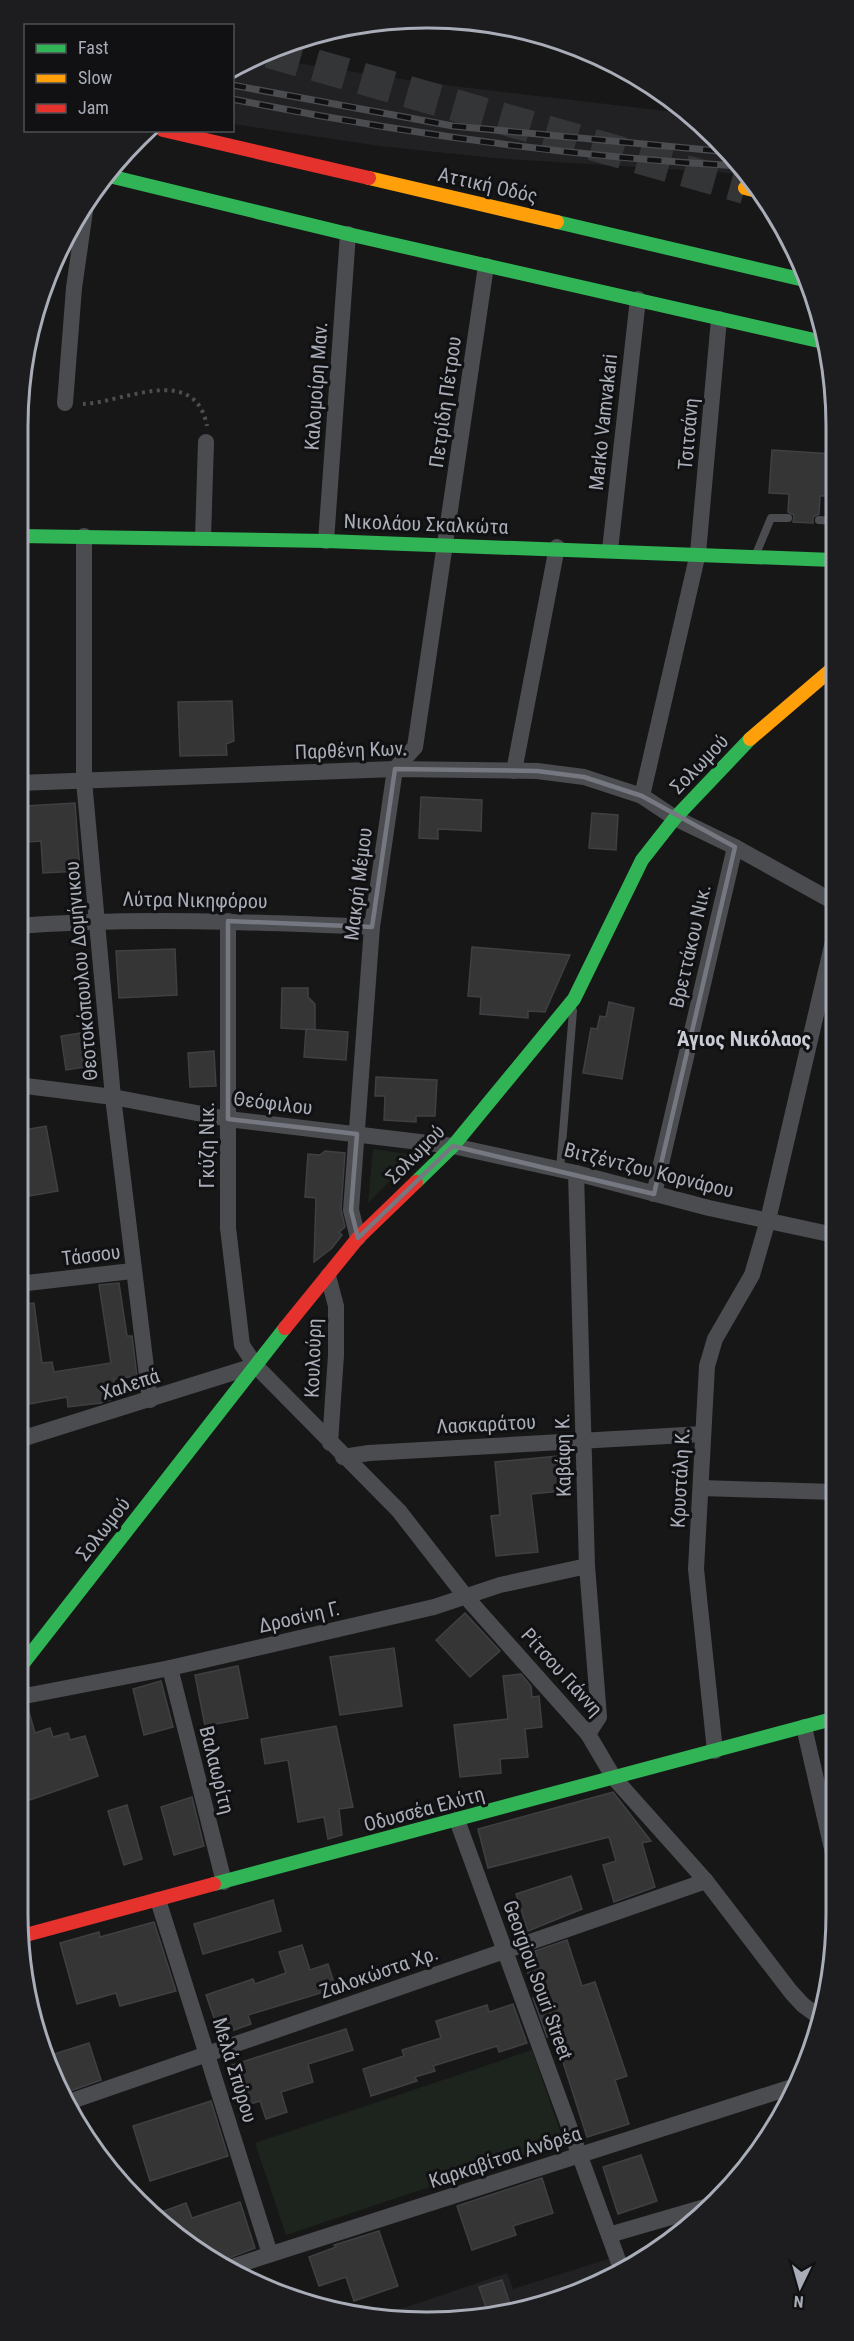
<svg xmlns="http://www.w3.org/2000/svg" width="854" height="2341" font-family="'Roboto Condensed',sans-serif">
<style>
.built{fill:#212123}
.green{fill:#1d241e}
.building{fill:#353536;stroke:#3f4043;stroke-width:1.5}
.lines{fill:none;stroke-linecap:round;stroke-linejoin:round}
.highway-tunnel{stroke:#343537;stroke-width:32;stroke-dasharray:32 16;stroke-linecap:butt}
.path{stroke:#4d4e52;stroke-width:4;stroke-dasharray:3 4.5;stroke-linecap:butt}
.lane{stroke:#4b4c50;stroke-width:8}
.street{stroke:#4b4c50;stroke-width:16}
.fast{stroke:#30b455;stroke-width:14}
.slow{stroke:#ff9f0a;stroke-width:14}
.jam{stroke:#e5322d;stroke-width:14}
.rail-casing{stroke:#4b4c4f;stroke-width:7}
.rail{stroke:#111113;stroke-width:4.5;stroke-dasharray:14;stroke-linecap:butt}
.marked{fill:none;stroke:#757880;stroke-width:4.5;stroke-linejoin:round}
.labels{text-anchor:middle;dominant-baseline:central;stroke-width:6;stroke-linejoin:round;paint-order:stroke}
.street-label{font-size:20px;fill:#a8adb8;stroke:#111113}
.neighbourhood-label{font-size:21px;font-weight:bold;fill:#c9ccd4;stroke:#111113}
.rim{fill:none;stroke:#a8adb8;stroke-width:3}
</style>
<rect width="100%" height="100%" fill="#171717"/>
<g class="built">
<polygon points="257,57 428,83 683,113 734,157 745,174 493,158 380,146 233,124 233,68"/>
<polygon points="611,2258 617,2274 584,2292 507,2315 371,2319 507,2273 513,2289"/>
</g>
<g class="green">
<polygon points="373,1149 415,1155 368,1203"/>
<polygon points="532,2050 564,2142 286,2235 255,2143"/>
</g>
<g class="building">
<polygon points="772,450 833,454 833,496 820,496 819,514 813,517 813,523 793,522 794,515 788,512 789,494 769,493"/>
<polygon points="232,701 234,741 226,744 227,755 180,756 178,702"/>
<polygon points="421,797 482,800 481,831 438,829 438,839 419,838"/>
<polygon points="75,803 80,871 43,873 41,841 28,842 26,806"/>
<polygon points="592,813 618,815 616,850 589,848"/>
<polygon points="472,947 570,955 545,1012 528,1011 528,1018 480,1014 481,997 468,996"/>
<polygon points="175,949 177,995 119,998 116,951"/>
<polygon points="282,988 308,988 308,997 315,1004 315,1030 281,1028"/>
<polygon points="609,1002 634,1008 622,1079 583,1073 591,1028 597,1029 600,1016 606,1017"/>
<polygon points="306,1029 348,1032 346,1060 304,1057"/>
<polygon points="92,1031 98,1065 66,1070 61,1036"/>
<polygon points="214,1051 216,1086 190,1087 188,1053"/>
<polygon points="376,1077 437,1080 435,1116 416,1116 416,1122 384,1120 385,1096 375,1096"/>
<polygon points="46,1126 58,1191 30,1196 18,1131"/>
<polygon points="325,1151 345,1153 341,1209 345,1227 339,1232 342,1235 332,1248 314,1262 316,1198 305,1197 308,1154 320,1155"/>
<polygon points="119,1283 127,1336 132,1336 137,1376 114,1379 116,1398 101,1403 68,1407 67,1397 18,1406 18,1305 34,1303 42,1363 52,1362 54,1372 111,1363 99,1285"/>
<polygon points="568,1455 572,1490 531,1494 538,1552 496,1556 491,1516 500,1515 495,1462"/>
<polygon points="465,1613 500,1651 470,1677 436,1640"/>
<polygon points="394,1648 402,1706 340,1715 330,1657"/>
<polygon points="238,1666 248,1718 205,1726 195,1675"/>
<polygon points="521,1674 531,1686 532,1697 539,1696 542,1727 525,1729 528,1757 500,1759 501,1773 460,1777 454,1725 508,1719 503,1676"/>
<polygon points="161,1681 173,1727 144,1735 133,1689"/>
<polygon points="18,1703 27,1705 35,1733 50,1728 53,1737 68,1733 70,1740 85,1736 98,1776 24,1802 18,1782"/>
<polygon points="336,1726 353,1807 339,1809 342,1835 328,1839 324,1817 298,1822 288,1760 265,1764 261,1739"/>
<polygon points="613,1792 651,1841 642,1843 655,1887 614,1902 603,1865 616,1861 609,1837 488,1868 478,1829"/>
<polygon points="192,1797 204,1846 174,1855 161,1807"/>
<polygon points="127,1805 142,1859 124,1865 108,1811"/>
<polygon points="571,1876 582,1909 528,1931 516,1894"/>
<polygon points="273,1900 281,1931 203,1954 194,1924"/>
<polygon points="154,1922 176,1991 120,2006 116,1993 77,2004 60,1943 99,1932 100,1937"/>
<polygon points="567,1940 582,1986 595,1982 627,2076 615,2080 629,2124 587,2137 554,2034 547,2037 533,1998 536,1997 524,1961 537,1956 535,1951"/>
<polygon points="302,1945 310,1970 328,1964 334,1983 323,1986 324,1992 248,2015 251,2024 220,2035 206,1995 253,1979 255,1984 286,1973 279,1952"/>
<polygon points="513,2004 527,2043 499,2052 497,2046 433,2066 435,2071 415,2077 417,2081 371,2096 363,2069 404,2056 402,2050 441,2038 436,2021 487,2005 489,2012"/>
<polygon points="346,2029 353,2050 308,2064 313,2082 281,2092 287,2112 266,2119 260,2101 239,2108 226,2067"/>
<polygon points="89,2043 101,2080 62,2094 45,2057"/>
<polygon points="211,2101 228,2156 150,2181 133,2126"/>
<polygon points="641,2155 657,2201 618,2214 603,2167"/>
<polygon points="542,2178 553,2213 513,2226 516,2235 472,2250 457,2206"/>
<polygon points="240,2202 255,2248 216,2263 156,2214 186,2203 192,2218"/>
<polygon points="379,2231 398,2286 354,2301 346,2277 319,2286 309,2257 336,2247 334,2245"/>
<polygon points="502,2280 513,2313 489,2316 479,2287"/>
</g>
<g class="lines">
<polyline class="highway-tunnel" points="269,52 745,188"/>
<path class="path" d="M83,404C125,402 195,363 207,426"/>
<g class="lane">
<polyline points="819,520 832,521 833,525"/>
<polyline points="756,554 771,518 788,518"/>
<polyline points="560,1169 573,1011"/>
</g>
<g class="street">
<polyline points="65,403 74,288 86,204"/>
<polyline points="84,536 84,781 113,1097 150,1400"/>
<polyline points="203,538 206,442"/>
<polyline points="326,541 348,234"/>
<polyline points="610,550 638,299"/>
<polyline points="514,771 557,547"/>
<polyline points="18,783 395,769 537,771 584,777 642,796 675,818 735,847 834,902"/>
<polyline points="642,796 698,553 719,319"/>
<polyline points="228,921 228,1228 242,1345 255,1365 399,1511 466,1597 588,1734 614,1778 706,1881 791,1992 803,2005 822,2019"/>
<path d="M18,926C136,917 254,922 372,927"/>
<polyline points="18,1085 113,1097 228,1119 453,1146 576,1173 709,1208 834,1235"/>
<polyline points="576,1173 587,1566 599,1717 588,1734"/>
<polyline points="654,1194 735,847"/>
<polyline points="358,1238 351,1210 372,927 395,769 415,747 486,266"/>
<polyline points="328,1276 336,1306 336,1355 330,1443"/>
<polyline points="18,1284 132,1271"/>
<polyline points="18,1440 254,1366"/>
<polyline points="343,1457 369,1453 703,1434"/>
<polyline points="701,1488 835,1492"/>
<polyline points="170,1668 224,1882"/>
<polyline points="18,1692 30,1695 170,1668 434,1607 500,1585 587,1566"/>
<polyline points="804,1727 836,1866"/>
<polyline points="715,1751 696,1569 707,1366 715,1339 752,1275 768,1220 834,937"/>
<polyline points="457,1820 622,2271"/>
<polyline points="158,1900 270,2254"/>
<polyline points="66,2103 706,1881"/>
<polyline points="609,2235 705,2207"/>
<polyline points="225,2269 798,2085"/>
</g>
<g class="fast">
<polyline points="105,175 348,234 823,342"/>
<polyline points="557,222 804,280"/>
<polyline points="18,536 326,541 833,560"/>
<polyline points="416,1182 453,1146 574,999 642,860 675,818 750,739"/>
<polyline points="18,1670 285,1328"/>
<polyline points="214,1884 836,1718"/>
</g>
<g class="slow">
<polyline points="369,178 557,222"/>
<polyline points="745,188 757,191"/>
<polyline points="750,739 833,668"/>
</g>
<g class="jam">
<polyline points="163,130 369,178"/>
<polyline points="285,1328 358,1238 416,1182"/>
<polyline points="22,1936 214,1884"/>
</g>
<defs>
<g id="rail">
<polyline points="232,85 453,126 729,152"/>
<path d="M232,99C401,133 569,157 740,166"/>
</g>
</defs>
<use href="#rail" class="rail-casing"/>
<use href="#rail" class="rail"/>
</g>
<path class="marked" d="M395,769L537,771L584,777L642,796L735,847L654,1194L453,1146L358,1238L351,1210L357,1134L228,1119V921L372,927Z"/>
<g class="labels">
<g class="street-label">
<text transform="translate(488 185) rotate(13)">Αττική Οδός</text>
<text transform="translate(316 386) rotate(-86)">Καλομοίρη Μαν.</text>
<text transform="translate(445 402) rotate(-82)">Πετρίδη Πέτρου</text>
<text transform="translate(603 422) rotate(-84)">Marko Vamvakari</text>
<text transform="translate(688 434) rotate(-85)">Τσιτσάνη</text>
<text transform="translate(426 524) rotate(2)">Νικολάου Σκαλκώτα</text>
<text transform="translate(351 750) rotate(-2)">Παρθένη Κων.</text>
<text transform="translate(699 764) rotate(-46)">Σολωμού</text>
<text transform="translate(358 884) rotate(-83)">Μακρή Μέμου</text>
<text transform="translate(195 900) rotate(1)">Λύτρα Νικηφόρου</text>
<text transform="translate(690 946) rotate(-77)">Βρεττάκου Νικ.</text>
<text transform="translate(81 971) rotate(-95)">Θεοτοκόπουλου Δομήνικου</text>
<text transform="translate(273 1103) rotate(7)">Θεόφιλου</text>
<text transform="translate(207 1145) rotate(-90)">Γκύζη Νικ.</text>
<text transform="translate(415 1154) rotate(-45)">Σολωμού</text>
<text transform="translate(649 1170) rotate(14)">Βιτζέντζου Κορνάρου</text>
<text transform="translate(91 1255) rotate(-7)">Τάσσου</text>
<text transform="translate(313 1358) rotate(-88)">Κουλούρη</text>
<text transform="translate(130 1384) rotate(-18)">Χαλεπά</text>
<text transform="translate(486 1424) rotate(-3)">Λασκαράτου</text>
<text transform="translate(563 1455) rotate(-91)">Καβάφη Κ.</text>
<text transform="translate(680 1478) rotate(-87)">Κρυστάλη Κ.</text>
<text transform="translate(103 1529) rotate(-52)">Σολωμού</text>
<text transform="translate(299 1617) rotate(-13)">Δροσίνη Γ.</text>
<text transform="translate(562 1672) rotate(48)">Ρίτσου Γιάννη</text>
<text transform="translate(217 1770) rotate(76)">Βαλαωρίτη</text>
<text transform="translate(424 1809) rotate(-15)">Οδυσσέα Ελύτη</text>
<text transform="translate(379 1972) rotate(-19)">Ζαλοκώστα Χρ.</text>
<text transform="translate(538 1980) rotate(70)">Georgiou Souri Street</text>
<text transform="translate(235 2070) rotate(73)">Μελά Σπύρου</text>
<text transform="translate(505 2157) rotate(-18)">Καρκαβίτσα Ανδρέα</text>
</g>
<g class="neighbourhood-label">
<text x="744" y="1039">Άγιος Νικόλαος</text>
</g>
</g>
<path d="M0 0H854V2341H0ZM426 28H428A398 398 0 0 1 826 426V1914A398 398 0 0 1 428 2312H426A398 398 0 0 1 28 1914V426A398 398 0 0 1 426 28Z" fill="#1d1d20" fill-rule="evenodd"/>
<path class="rim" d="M426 28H428A398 398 0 0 1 826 426V1914A398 398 0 0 1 428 2312H426A398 398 0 0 1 28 1914V426A398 398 0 0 1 426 28Z"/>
<rect x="24" y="24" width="210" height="108" fill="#111113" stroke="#4d4f55" stroke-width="1.5"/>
<rect x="36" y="44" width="30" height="9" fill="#30b455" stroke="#4d4f55" stroke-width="1.5"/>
<text x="78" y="54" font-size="18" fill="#a8adb8">Fast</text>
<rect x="36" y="74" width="30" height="9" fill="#ff9f0a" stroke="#4d4f55" stroke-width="1.5"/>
<text x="78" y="84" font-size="18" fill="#a8adb8">Slow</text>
<rect x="36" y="104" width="30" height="9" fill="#e5322d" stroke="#4d4f55" stroke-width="1.5"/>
<text x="78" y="114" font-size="18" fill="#a8adb8">Jam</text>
<g transform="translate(800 2287) rotate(185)" stroke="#111113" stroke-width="4.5" paint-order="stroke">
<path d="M0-4.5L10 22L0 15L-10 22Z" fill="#a8adb8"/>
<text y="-9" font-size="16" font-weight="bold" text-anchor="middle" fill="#a8adb8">N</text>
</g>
</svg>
